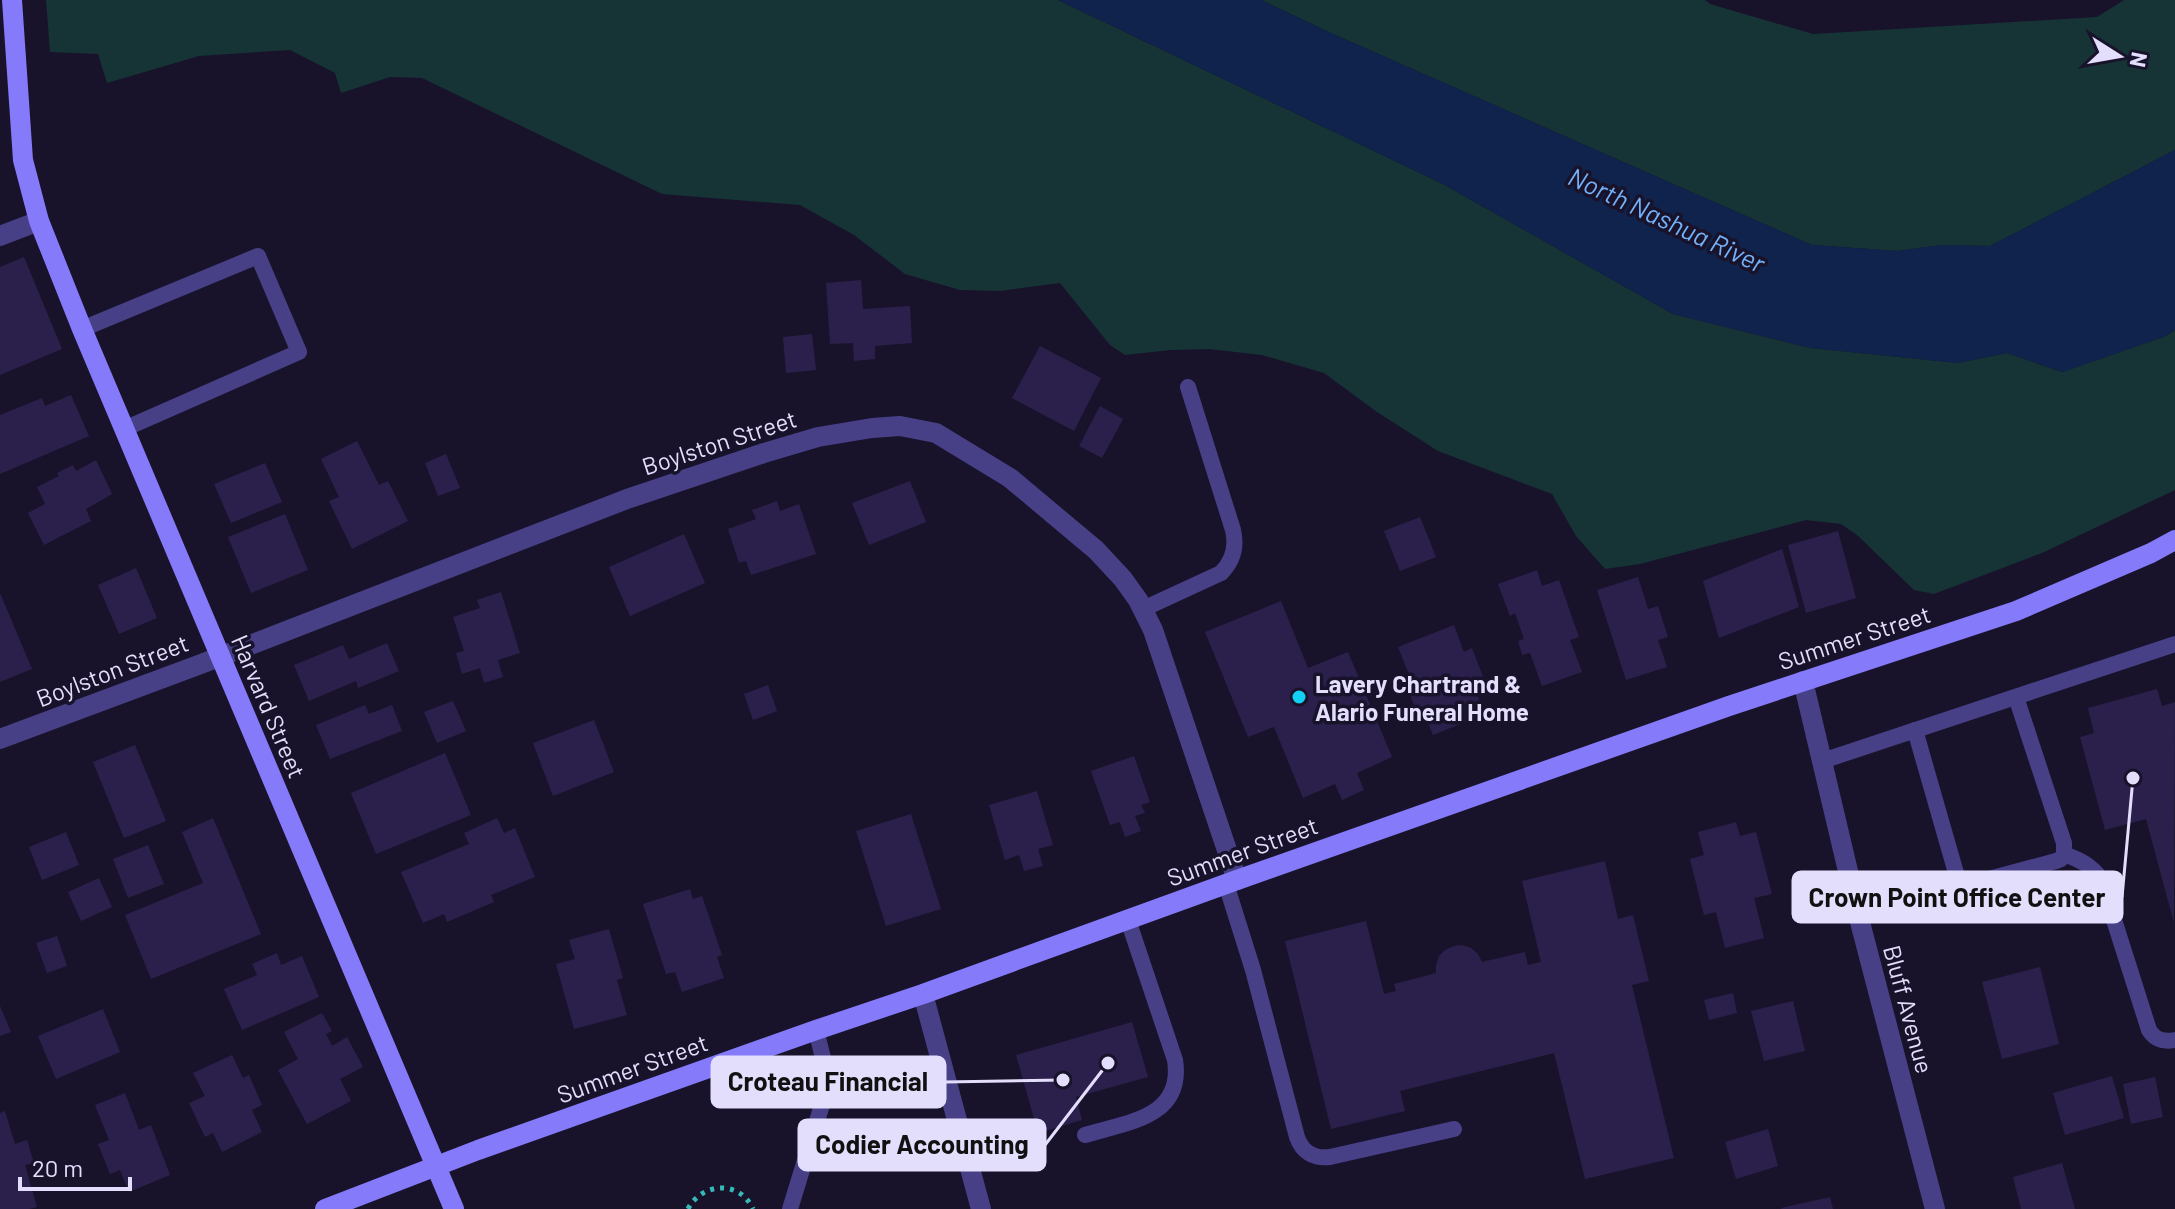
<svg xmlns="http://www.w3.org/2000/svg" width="2175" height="1209" font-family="Barlow,sans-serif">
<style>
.green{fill:#163435}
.water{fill:#10234c}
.building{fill:#2b204b}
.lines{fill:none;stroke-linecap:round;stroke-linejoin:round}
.path{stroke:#37b8b8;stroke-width:5;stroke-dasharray:4 6;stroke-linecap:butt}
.lane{stroke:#474087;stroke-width:16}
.street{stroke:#474087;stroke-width:20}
.secondary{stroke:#857af9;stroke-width:20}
.poi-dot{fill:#14cff4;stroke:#18132b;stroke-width:3}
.labels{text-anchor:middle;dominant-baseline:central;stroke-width:7;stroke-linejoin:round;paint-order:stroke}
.street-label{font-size:24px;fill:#e4defd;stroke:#18132b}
.poi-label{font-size:24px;font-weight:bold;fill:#e4defd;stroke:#18132b;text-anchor:start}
.water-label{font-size:26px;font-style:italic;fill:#72b1f8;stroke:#18132b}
.leader{fill:none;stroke:#e4defd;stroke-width:3}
.callout-dot{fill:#e4defd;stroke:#18132b;stroke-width:3}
.callout{fill:#e4defd;stroke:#e4defd;stroke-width:3}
.callout-label{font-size:26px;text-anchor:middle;font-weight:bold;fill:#111}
</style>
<rect width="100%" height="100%" fill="#18132b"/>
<g class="green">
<polygon points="46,0 1058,0 1443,184 1673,314 1810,348 1958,363 2007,353 2062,372 2166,336 2175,330 2175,490 2042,553 1934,594 1914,590 1857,535 1841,524 1806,520 1640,564 1605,569 1576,536 1552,494 1438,451 1377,412 1324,373 1262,355 1209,349 1170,350 1125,355 1110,345 1060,283 1000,291 960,290 905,274 854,235 800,205 662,194 422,78 390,77 341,93 335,73 290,50 199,56 107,83 98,54 50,52"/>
<polygon points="1261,0 1705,0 1710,4 1813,34 2097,17 2124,0 2175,0 2175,150 1990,246 1941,245 1898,251 1812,245 1333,34"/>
</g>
<polygon class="water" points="1058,0 1261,0 1333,34 1812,245 1898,251 1941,245 1990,246 2175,150 2175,330 2166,336 2063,372 2007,353 1958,363 1810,348 1673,314 1443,184"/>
<g class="building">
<polygon points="24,257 62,349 0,375 0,267"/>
<polygon points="861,280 863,309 910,306 912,343 875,346 875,359 854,361 853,343 830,344 826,283"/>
<polygon points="812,334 816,370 786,373 783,337"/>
<polygon points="1040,346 1101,378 1074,431 1012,398"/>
<polygon points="71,395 89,436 0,474 0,415 42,398 45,406"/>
<polygon points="1100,406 1123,419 1102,458 1079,446"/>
<polygon points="357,441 379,485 388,481 408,521 352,549 329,501 339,497 321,459"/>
<polygon points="446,454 460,488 438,496 425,463"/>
<polygon points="96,460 112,494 86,509 91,521 44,545 28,513 45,504 37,487 59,476 57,473 73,465 76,471"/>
<polygon points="265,463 282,502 231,523 214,484"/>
<polygon points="910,481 926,522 869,545 852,503"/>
<polygon points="777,501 780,511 799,504 816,554 751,575 746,561 739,563 728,529 756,519 752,510"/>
<polygon points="285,514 308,570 251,593 228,537"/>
<polygon points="1420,517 1436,557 1400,571 1384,531"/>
<polygon points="1838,531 1856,598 1806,613 1788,545"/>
<polygon points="684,534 705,583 630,616 609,567"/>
<polygon points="1782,549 1799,607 1719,638 1703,581"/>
<polygon points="136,568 157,618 119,634 98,585"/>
<polygon points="1537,570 1542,586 1559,580 1579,637 1570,640 1582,672 1542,686 1530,653 1522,655 1518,641 1524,639 1515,613 1510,616 1498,584"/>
<polygon points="1638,577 1648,609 1658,606 1668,637 1658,640 1667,667 1626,680 1597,590"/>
<polygon points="501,592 520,653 498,660 503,677 484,683 480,668 462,674 456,653 464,651 453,617 480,608 477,600"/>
<polygon points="0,593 32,669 0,682"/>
<polygon points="1281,601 1308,668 1348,652 1392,757 1357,773 1364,790 1342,800 1335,784 1303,798 1274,727 1248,737 1205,632"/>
<polygon points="1454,625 1464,652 1472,648 1485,682 1474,687 1485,714 1433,735 1423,711 1417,713 1404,679 1410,677 1398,647"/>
<polygon points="387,643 399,671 358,688 356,681 309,701 294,665 343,645 349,659"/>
<polygon points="768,685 777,711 753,720 744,694"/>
<polygon points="2157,689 2162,706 2175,702 2174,923 2146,819 2105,830 2080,737 2094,733 2088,708"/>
<polygon points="453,701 466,731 437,743 424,712"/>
<polygon points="365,705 369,714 392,705 402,731 330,759 316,725"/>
<polygon points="594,720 614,772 553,796 533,743"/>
<polygon points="135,745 166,821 124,838 93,762"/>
<polygon points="445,753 471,815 376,854 351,793"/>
<polygon points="1134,756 1150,802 1141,805 1145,813 1135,816 1141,831 1125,837 1120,822 1110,825 1091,771"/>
<polygon points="1037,791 1053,845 1038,849 1043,866 1024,871 1019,855 1005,860 989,805"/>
<polygon points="911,814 941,909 886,926 856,831"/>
<polygon points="213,818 261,934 151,979 125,915 203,883 182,832"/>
<polygon points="497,818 504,833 515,828 535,877 491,895 494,902 447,922 444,914 423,923 401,872 469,844 464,833"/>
<polygon points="1736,822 1740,836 1756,832 1772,894 1754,898 1764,938 1725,948 1716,912 1704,915 1690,859 1704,855 1698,832"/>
<polygon points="66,832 79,865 42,880 29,847"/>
<polygon points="148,845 164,884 128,898 113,859"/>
<polygon points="1605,861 1618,919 1633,915 1649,981 1632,985 1674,1158 1585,1179 1554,1053 1400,1091 1405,1111 1331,1129 1285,941 1366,921 1384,994 1396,991 1394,984 1436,973 1436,965 1439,956 1445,950 1454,946 1462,945 1471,948 1478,954 1482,962 1525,952 1528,965 1541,962 1522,881"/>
<polygon points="99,878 112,907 81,921 68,892"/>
<polygon points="690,889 693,899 702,896 722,955 717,957 724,978 682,992 675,972 666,974 643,904"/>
<polygon points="609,929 623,978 617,980 627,1015 574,1029 556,964 575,959 569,940"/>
<polygon points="57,936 67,966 47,973 36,943"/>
<polygon points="277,953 281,965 302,956 319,997 242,1030 224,989 257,975 252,964"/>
<polygon points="2040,967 2059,1044 2002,1059 1982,982"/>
<polygon points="1733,993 1737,1013 1709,1020 1704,1000"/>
<polygon points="1793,1001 1805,1051 1764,1061 1751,1011"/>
<polygon points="0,1006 11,1032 0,1036"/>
<polygon points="103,1009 120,1052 56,1079 38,1036"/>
<polygon points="322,1013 332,1031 326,1034 332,1046 347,1037 363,1067 340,1079 351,1101 307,1124 278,1070 298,1059 284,1032"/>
<polygon points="1132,1022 1148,1077 1076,1097 1082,1120 1038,1133 1016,1055"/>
<polygon points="232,1055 243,1078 249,1075 262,1105 252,1110 262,1132 222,1152 213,1133 205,1137 189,1103 205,1096 193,1073"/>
<polygon points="2112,1076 2124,1118 2065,1135 2053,1093"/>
<polygon points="2155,1077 2163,1117 2131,1124 2123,1084"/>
<polygon points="125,1093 139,1130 151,1125 170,1175 129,1192 120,1170 110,1174 98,1144 109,1140 95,1105"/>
<polygon points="5,1111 15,1144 27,1140 34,1163 25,1165 37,1207 29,1209 0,1209 0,1113"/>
<polygon points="1768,1129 1778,1166 1736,1179 1725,1142"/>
<polygon points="2062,1163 2075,1209 2021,1209 2013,1177"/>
<polygon points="1830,1197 1833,1209 1782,1209 1781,1208"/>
</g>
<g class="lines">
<path class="path" d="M688,1209C702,1182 740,1180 753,1209"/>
<g class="lane">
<polyline points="82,329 258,256 299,352 124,429"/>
<path d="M1143,609L1221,573C1233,561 1237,547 1233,530L1188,387"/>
<polyline points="1915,730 1956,873 1963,883 1974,883 2056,861 2061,859 2064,854 2064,843 2016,697"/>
<polyline points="1822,761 2175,644"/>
<path d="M2064,854C2080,860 2091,865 2101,879L2149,1030C2155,1040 2164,1042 2175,1040"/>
<path d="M1226,884L1253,970L1297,1137C1302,1152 1314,1159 1330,1157L1454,1129"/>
<path d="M1085,1135C1127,1122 1184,1118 1175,1060L1128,920"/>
<polyline points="790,1209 829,1082 816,1030"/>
</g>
<g class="street">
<polyline points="0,236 39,221"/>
<polyline points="1803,681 1861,926 1935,1209"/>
<polyline points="0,739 201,664 627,499 764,453 818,437 872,428 900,426 936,433 1010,478 1096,550 1123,579 1138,600 1153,630 1237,880"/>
<polyline points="923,994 981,1209"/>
</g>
<g class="secondary">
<polyline points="12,0 23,160 39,221 82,329 454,1209"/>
<polyline points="325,1209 478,1150 816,1030 923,994 1237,880 1729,706 2016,611 2151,553 2175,540"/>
</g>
</g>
<circle class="poi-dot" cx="1299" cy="697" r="8"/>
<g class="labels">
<g class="street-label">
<text transform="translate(719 442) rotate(-18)">Boylston Street</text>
<text transform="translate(1854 637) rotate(-18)">Summer Street</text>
<text transform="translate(112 670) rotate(-21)">Boylston Street</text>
<text transform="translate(269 706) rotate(67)">Harvard Street</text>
<text transform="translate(1242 851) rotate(-20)">Summer Street</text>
<text transform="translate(1909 1009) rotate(75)">Bluff Avenue</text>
<text transform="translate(632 1068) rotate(-20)">Summer Street</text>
</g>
<g class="poi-label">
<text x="1315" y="683">Lavery Chartrand &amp;<tspan x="1315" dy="28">Alario Funeral Home</tspan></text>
</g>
<g class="water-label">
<text transform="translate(1667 219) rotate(25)">North Nashua River</text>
</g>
</g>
<path class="leader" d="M2133 778L2122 897M1063 1080L945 1082M1108 1063L1045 1145"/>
<g class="callout-dot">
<circle cx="2133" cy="778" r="8"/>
<circle cx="1063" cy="1080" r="8"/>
<circle cx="1108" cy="1063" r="8"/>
</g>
<g class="callout">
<rect x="1793" y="872" width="329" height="50" rx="8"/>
<rect x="712" y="1057" width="233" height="50" rx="8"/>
<rect x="799" y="1120" width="246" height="50" rx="8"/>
</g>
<g class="callout-label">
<text x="1957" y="907">Crown Point Office Center</text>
<text x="828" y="1091">Croteau Financial</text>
<text x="922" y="1154">Codier Accounting</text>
</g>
<g transform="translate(2119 56) rotate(101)" stroke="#18132b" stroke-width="6" paint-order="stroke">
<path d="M0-6L14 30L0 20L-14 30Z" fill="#e4defd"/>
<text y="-12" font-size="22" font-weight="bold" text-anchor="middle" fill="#e4defd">N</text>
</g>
<path d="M20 1177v12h110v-12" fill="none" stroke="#e4defd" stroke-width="4"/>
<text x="32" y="1177" font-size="24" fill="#e4defd" stroke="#18132b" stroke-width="6" paint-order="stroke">20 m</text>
</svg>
